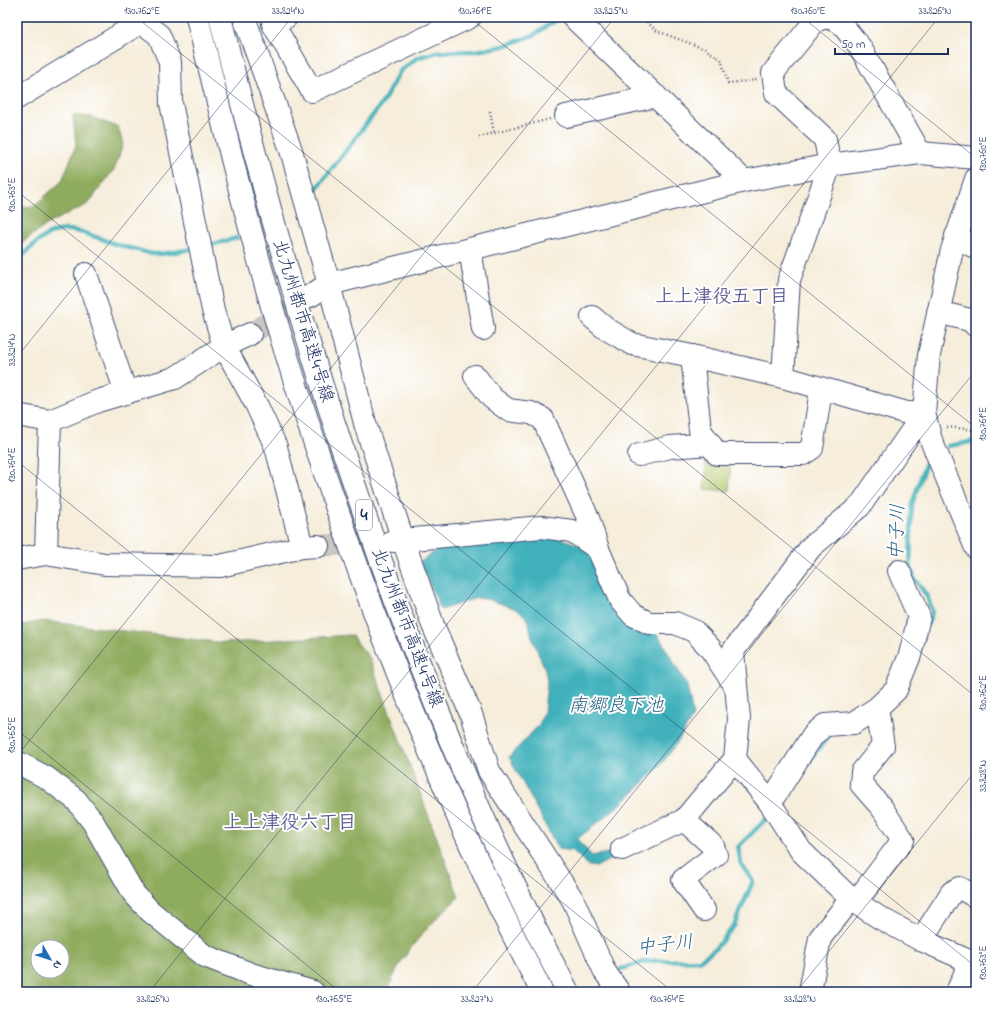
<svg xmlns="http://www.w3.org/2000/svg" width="993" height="1009" font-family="'Indie Flower','Klee One',sans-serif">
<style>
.green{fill:#b4c669;stroke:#687a64}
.forest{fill:#8fab5d;stroke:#556d5e;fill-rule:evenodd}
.water{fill:#41b1bb;stroke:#2e708c}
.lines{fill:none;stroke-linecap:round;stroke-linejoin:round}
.stream{stroke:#41b1bb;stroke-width:4.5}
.minor-tunnel{stroke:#cac7c1;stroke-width:22;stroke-dasharray:22 11;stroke-linecap:butt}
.minor-casing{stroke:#3c4c71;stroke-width:24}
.highway-casing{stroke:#3c4c71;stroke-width:24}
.path{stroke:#3c4c71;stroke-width:2.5;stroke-dasharray:1 3;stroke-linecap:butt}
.minor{stroke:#fff;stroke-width:22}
.highway{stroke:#fff;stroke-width:22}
.ticks{fill:none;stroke:#1b2f5e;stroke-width:1;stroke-opacity:0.45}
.labels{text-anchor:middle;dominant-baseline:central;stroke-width:4;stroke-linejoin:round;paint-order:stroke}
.shield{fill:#fff;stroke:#5f6d8e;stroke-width:1}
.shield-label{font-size:17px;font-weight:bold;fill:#1b2f5e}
.street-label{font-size:18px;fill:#1b2f5e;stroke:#fff}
.neighbourhood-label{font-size:19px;font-weight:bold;fill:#5d5b92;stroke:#fff}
.water-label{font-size:19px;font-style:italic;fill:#2a6383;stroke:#fff}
.neatline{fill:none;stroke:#1b2f5e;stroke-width:1.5}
.ticks-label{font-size:10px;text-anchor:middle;fill:#1b2f5e}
</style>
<rect width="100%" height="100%" fill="#fff"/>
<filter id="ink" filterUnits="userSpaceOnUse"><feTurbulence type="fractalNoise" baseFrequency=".025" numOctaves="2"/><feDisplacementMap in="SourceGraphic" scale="8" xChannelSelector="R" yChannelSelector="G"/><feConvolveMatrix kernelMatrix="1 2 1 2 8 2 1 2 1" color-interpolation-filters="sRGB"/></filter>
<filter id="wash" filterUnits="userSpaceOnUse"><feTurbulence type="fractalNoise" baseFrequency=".012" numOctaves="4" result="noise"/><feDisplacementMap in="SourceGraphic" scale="16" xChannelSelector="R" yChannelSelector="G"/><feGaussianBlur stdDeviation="0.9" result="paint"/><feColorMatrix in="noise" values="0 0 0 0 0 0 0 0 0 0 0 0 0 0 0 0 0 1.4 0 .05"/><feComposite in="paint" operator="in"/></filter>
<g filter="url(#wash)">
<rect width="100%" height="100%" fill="#f6edda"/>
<polygon class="green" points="706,463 731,464 729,491 704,489"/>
<g class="forest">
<polygon points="73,115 91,117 118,127 123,144 115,168 88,204 51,222 17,246 17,208 34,206 62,181 76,145"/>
<path d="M43,621L224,643L351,635L369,657L459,897C432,922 398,955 388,992H17V626ZM38,947H62V971H38Z"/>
</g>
<path class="water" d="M547,533L590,549L651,627L658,635L687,685L693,716C682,736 670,755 654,772C631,797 604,818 577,839L592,856L612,852L615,857L596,867L589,866L573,851L558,849L509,757L539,725L544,712L547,681L545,669L532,638L529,624L525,616L516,609L487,599L477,598L441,610L420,562L445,545Z"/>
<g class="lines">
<g class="stream">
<polyline points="314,192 383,102 400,71 417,58 437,52 476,51 504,46 534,35 560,17"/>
<polyline points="206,246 237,238"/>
<path d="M17,262C64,207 79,237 134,249C141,251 149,254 155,254C168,254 182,251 195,248"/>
<polyline points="948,446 976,441"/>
<polyline points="927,459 912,504 910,564 914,578 927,596 932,612 928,624"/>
<polyline points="807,764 830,734"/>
<polyline points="621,969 647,961 700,960 715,949 734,926 753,881 741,864 738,847 770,815"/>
</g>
</g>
</g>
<g filter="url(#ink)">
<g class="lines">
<g class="minor-tunnel">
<polyline points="250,334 310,296"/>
<polyline points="318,546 393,541"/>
</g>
<defs>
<g id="minor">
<polyline points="244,17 291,150 329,284 366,427 403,540 433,625 471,714 489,771 573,900 605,972 619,992"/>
<polyline points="286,17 273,24 312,91 470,17"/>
<polyline points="573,17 744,181"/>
<polyline points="827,17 840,22 860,47 920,153"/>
<polyline points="17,98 141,22 159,35 170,62 171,103 213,310 224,346 257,406 276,447 302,547"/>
<polyline points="566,116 656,96"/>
<polyline points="976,179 952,250 929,355 924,413 931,440 976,548"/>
<polyline points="956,236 976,248"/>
<polyline points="470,249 483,329"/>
<polyline points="86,274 126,393"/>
<polyline points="310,296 329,284 744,181 830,165 920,153 976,158"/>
<polyline points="938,312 970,320 976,326"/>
<polyline points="592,317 605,328 632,344 692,356"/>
<polyline points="475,376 492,398 508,410 531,413 543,419 588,518 598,549"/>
<polyline points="783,377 789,280 830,165 825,139 776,93 773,73 815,21 826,17"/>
<polyline points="821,390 812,448 803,454 717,454 700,430 692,356 783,377 907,413 924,413"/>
<polyline points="924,413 860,506 811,547 733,651 739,719 735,759 770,803 801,851 851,899 880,918 921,940 976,964"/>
<polyline points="17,415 50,421 98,401 175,378 224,346 250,334"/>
<polyline points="639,455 670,447 710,444"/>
<polyline points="393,541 541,527 572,531 598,549 620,600 633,615 649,623 675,623 694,631 710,648 735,686"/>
<polyline points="46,554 50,421"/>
<polyline points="17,559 46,554 105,564 220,566 302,547 318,546"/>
<polyline points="17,762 47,778 76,800 93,822 134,894 150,911 205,956 251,974 313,992"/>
<polyline points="770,803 813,735 825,725 854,723 877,708 896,690 910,655 919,617 899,571"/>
<polyline points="684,820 713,846 716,855 683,880 704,910"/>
<polyline points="622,849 684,820 735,759"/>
<polyline points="856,902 903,840 882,808 861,784 862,772 883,746 877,708"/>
<polyline points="921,940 952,892 960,888 976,897"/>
<polyline points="810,992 820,938 851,899"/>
<polyline points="957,992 970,962"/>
</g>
<g id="highway">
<path d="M197,17C224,128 251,240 285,350C353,570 435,787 542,992"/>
<path d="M220,17C277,250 345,480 435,703C475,802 518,899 568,992"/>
</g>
</defs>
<use href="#minor" class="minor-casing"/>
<use href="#highway" class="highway-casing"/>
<g class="path">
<polyline points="632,17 646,21 657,31 705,49 721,59 728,83 757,80"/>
<polyline points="490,111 494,133"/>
<polyline points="479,137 550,119"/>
<polyline points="947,427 976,430"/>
</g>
<use href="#minor" class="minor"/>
<use href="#highway" class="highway"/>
</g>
</g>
<path class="ticks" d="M136,17L976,697M469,17L976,428M802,17L976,158M17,191L976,967M17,357L292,17M17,461L673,992M17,730L340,992M17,756L615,17M149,992L939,17M472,992L976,370M796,992L976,770"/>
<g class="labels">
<rect class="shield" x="356" y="500" width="16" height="30" rx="3"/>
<g class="shield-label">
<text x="364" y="515">4</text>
</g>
<g class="street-label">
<text transform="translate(302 321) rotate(73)">北九州都市高速4号線</text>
<text transform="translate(406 628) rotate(69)">北九州都市高速4号線</text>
</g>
<g class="neighbourhood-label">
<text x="722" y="297">上上津役五丁目</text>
<text x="290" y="823">上上津役六丁目</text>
</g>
<g class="water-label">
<text transform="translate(898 532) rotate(-88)">中子川</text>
<text x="616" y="706">南郷良下池</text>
<text transform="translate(665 946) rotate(-7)">中子川</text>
</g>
</g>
<rect width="993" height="1009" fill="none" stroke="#fff" stroke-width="44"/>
<g transform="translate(50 959) rotate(129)"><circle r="19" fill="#ffffff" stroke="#a4acbf"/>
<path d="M0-3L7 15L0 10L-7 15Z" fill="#1f6fb2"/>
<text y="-6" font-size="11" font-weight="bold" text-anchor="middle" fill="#1b2f5e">N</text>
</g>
<path d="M835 48v6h113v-6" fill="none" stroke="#1b2f5e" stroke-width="2"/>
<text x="841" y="48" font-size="12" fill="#1b2f5e" stroke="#ffffff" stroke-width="3" paint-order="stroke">50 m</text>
<rect x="22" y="22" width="949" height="965" class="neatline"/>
<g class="ticks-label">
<text x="142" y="14">130.762°E</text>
<text x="288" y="14">33.824°N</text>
<text x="475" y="14">130.761°E</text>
<text x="611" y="14">33.825°N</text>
<text x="808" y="14">130.760°E</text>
<text x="935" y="14">33.826°N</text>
<text transform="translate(982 154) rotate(-90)" y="4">130.760°E</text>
<text transform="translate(11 195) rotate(-90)" y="4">130.763°E</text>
<text transform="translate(11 350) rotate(-90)" y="4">33.824°N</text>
<text transform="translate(982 424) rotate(-90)" y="4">130.761°E</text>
<text transform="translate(11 465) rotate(-90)" y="4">130.764°E</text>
<text transform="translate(982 693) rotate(-90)" y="4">130.762°E</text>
<text transform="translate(11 735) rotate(-90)" y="4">130.765°E</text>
<text transform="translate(982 776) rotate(-90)" y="4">33.828°N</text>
<text transform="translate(982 963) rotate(-90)" y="4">130.763°E</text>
<text x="153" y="1002">33.826°N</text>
<text x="334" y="1002">130.765°E</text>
<text x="477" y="1002">33.827°N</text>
<text x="667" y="1002">130.764°E</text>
<text x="800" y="1002">33.828°N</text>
</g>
</svg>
